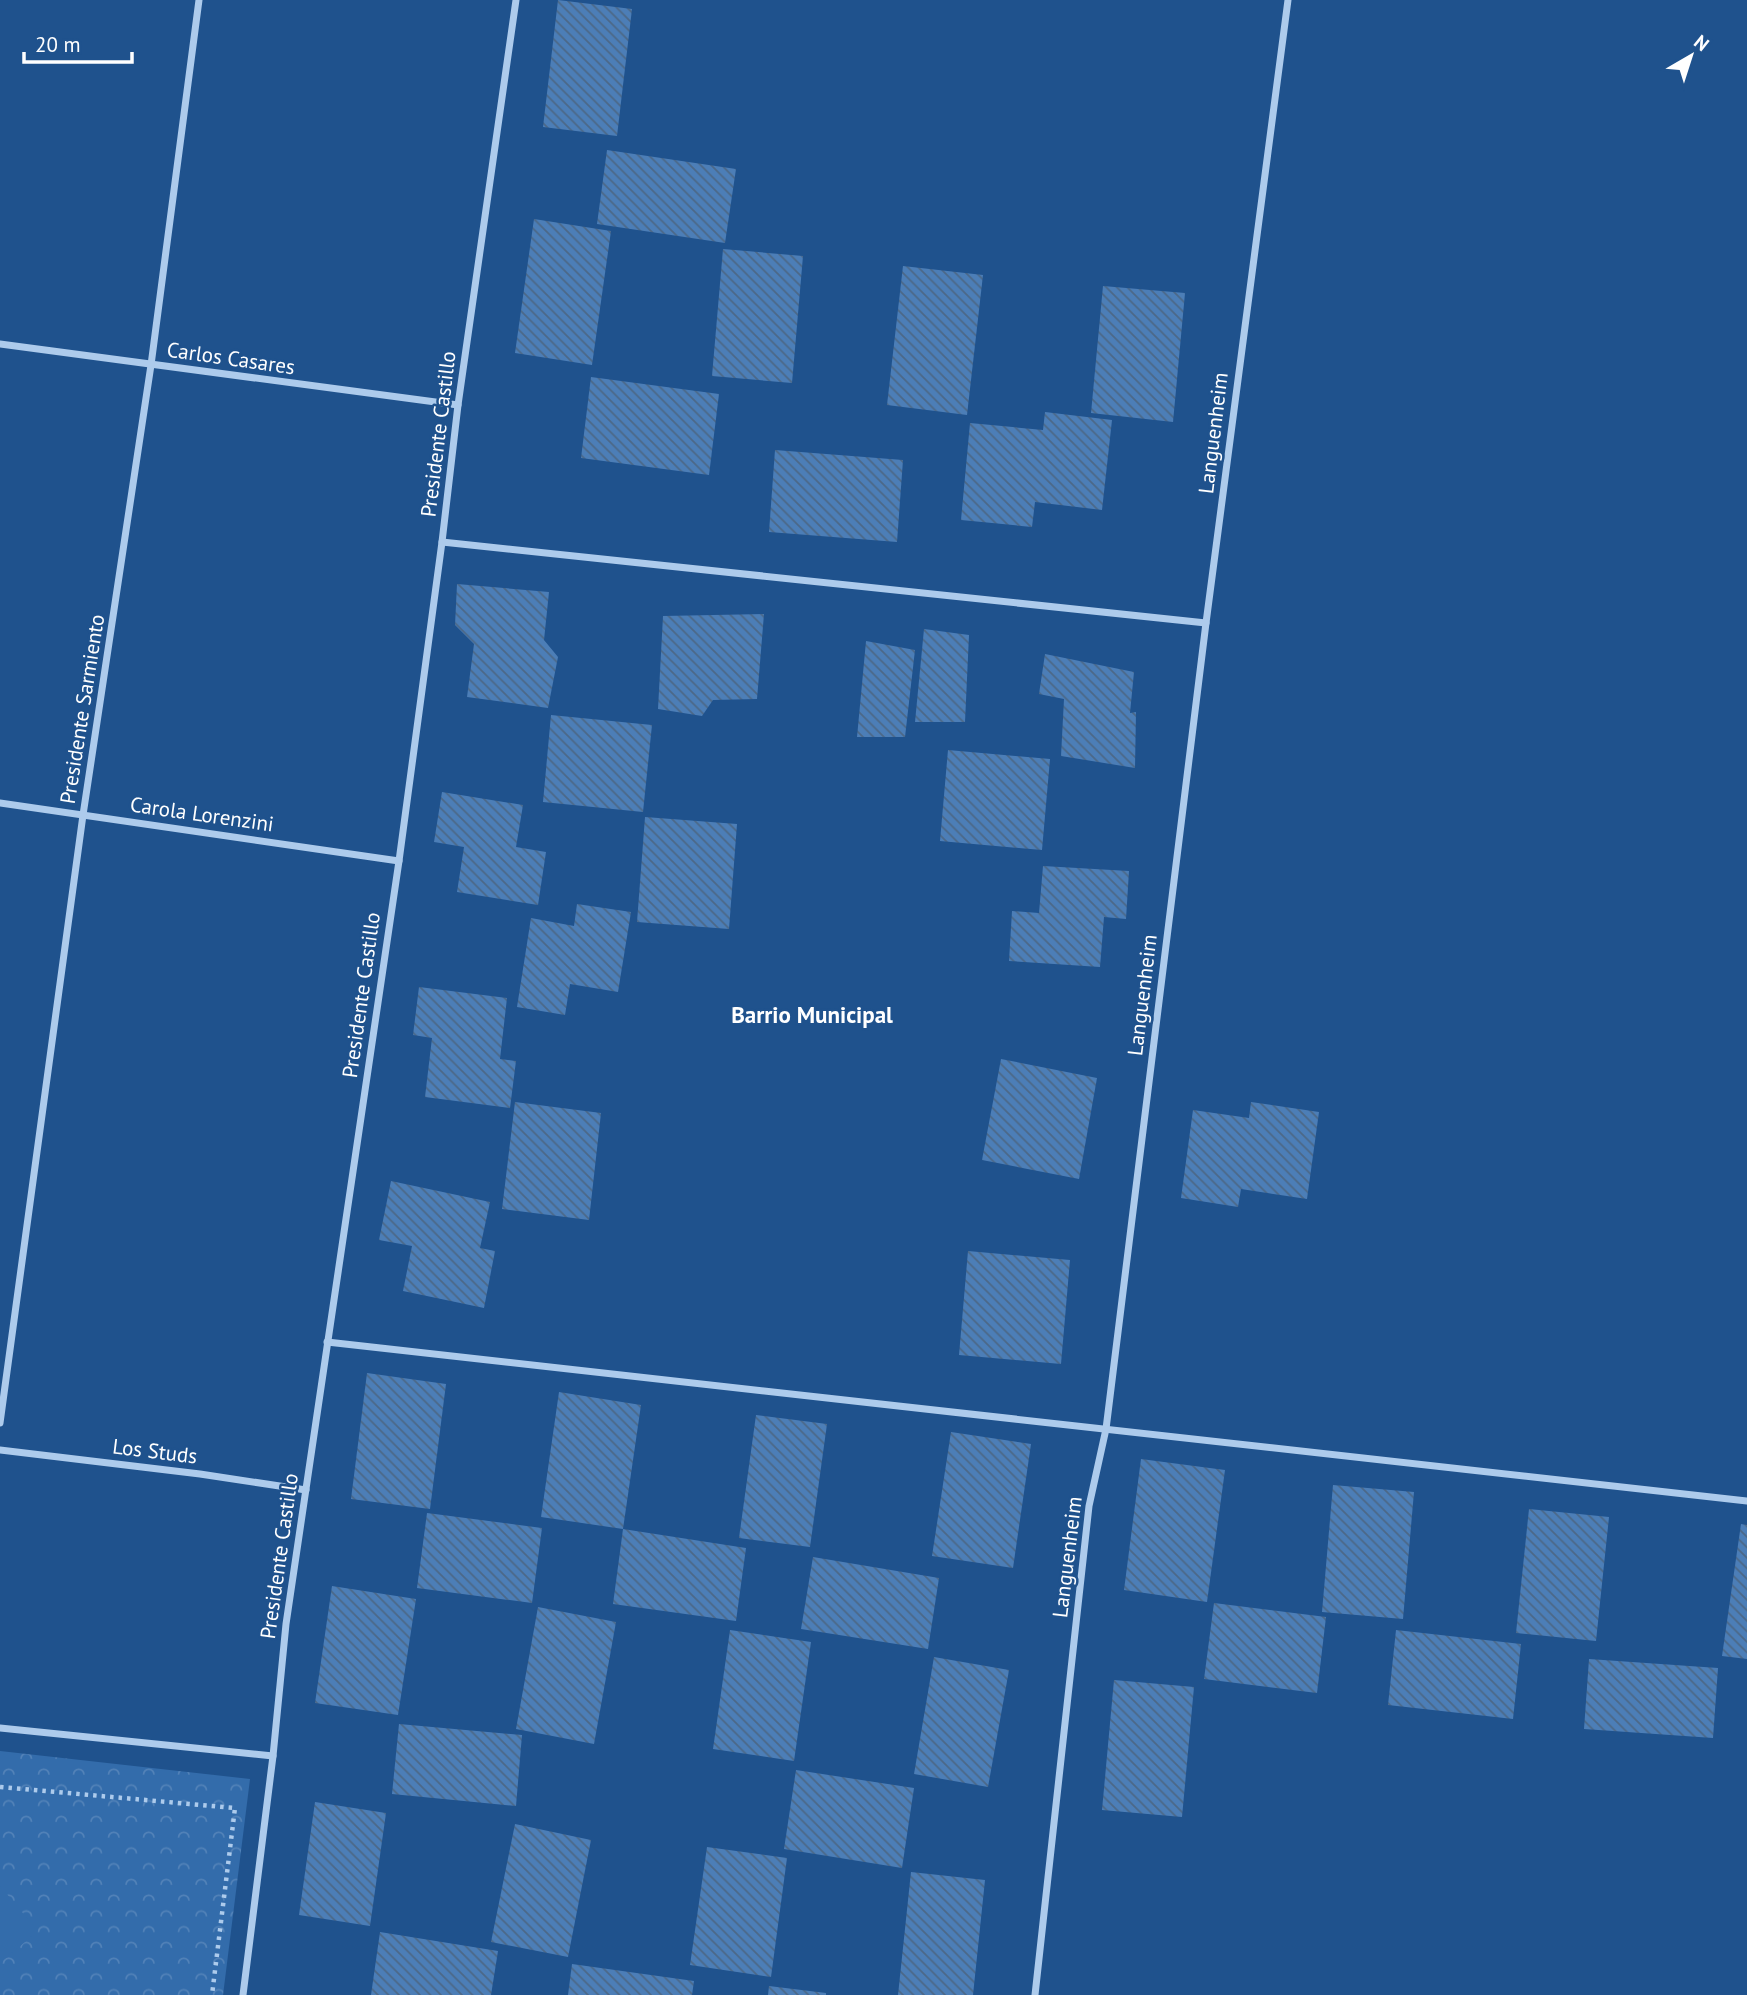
<svg xmlns="http://www.w3.org/2000/svg" width="1747" height="1995" font-family="'PT Sans',sans-serif">
<style>
.forest{fill:url(#forest-crowns)}
.pitch{fill:#336cab}
.building{fill:url(#building-back-hatch)}
.lines{fill:none;stroke-linecap:round;stroke-linejoin:round}
.path{stroke:#adcbec;stroke-width:4.5;stroke-dasharray:3.5 5;stroke-linecap:butt}
.street{stroke:#adcbec;stroke-width:7}
.labels{text-anchor:middle;dominant-baseline:central;stroke-width:5;stroke-linejoin:round;paint-order:stroke}
.street-label{font-size:21px;fill:#fff;stroke:#1f528d}
.neighbourhood-label{font-size:23px;font-weight:bold;fill:#fff;stroke:#1f528d}
</style>
<defs>
<pattern id="forest-crowns" width="20" height="18" patternUnits="userSpaceOnUse" patternTransform="scale(1.75)"><rect width="20" height="18" fill="#336cab"/><path d="M2 6a3 3 0 1 1 6 0M12 15a3 3 0 1 1 6 0" fill="none" stroke="#5282b8"/></pattern>
<pattern id="building-back-hatch" width="6" height="6" patternUnits="userSpaceOnUse" patternTransform="scale(1.75)"><rect width="6" height="6" fill="#4c7eb7"/><path d="M-1 5l2 2M0 0l6 6M5-1l2 2" fill="none" stroke="#4c6887"/></pattern>
</defs>
<rect width="100%" height="100%" fill="#1f528d"/>
<polygon class="forest" points="0,1751 250,1779 223,1995 0,1995"/>
<polygon class="pitch" points="0,1886 38,1931 0,1963"/>
<g class="building">
<polygon points="558,0 632,9 617,136 543,127"/>
<polygon points="607,150 736,169 725,243 597,224"/>
<polygon points="534,219 611,231 592,365 515,353"/>
<polygon points="723,249 803,256 792,383 712,376"/>
<polygon points="903,266 983,275 967,415 887,405"/>
<polygon points="1103,286 1185,293 1173,422 1091,413"/>
<polygon points="591,377 719,394 709,475 581,458"/>
<polygon points="1045,412 1112,420 1102,510 1035,502 1032,527 961,520 970,423 1043,430"/>
<polygon points="775,450 903,460 897,542 769,532"/>
<polygon points="457,584 549,592 544,640 558,657 548,708 467,697 474,644 455,625"/>
<polygon points="764,614 757,699 713,700 702,716 658,709 663,616"/>
<polygon points="924,629 969,635 965,722 915,722"/>
<polygon points="866,641 915,650 905,737 857,737"/>
<polygon points="1045,654 1134,672 1130,713 1136,712 1135,768 1061,756 1064,699 1039,694"/>
<polygon points="551,715 652,725 643,812 543,802"/>
<polygon points="948,750 1050,759 1042,850 940,841"/>
<polygon points="442,792 523,805 516,847 546,852 538,905 457,892 464,847 434,842"/>
<polygon points="645,817 737,824 729,929 637,922"/>
<polygon points="1043,866 1129,871 1126,919 1104,917 1100,967 1009,961 1012,911 1039,913"/>
<polygon points="577,904 631,912 618,992 570,984 565,1015 517,1007 531,918 574,926"/>
<polygon points="419,987 507,998 500,1059 516,1061 510,1108 425,1097 432,1038 413,1035"/>
<polygon points="1001,1059 1097,1078 1079,1179 982,1160"/>
<polygon points="515,1102 601,1113 589,1220 502,1209"/>
<polygon points="1251,1102 1319,1112 1307,1199 1241,1189 1238,1207 1181,1198 1193,1110 1249,1118"/>
<polygon points="391,1181 490,1202 480,1248 495,1251 484,1308 403,1291 412,1246 379,1240"/>
<polygon points="968,1251 1070,1260 1061,1364 959,1355"/>
<polygon points="367,1373 446,1384 430,1509 351,1499"/>
<polygon points="559,1392 641,1405 623,1529 746,1548 736,1621 613,1604 623,1529 541,1517"/>
<polygon points="756,1415 827,1424 810,1547 739,1538"/>
<polygon points="951,1432 1031,1444 1013,1568 932,1556"/>
<polygon points="1141,1459 1225,1470 1207,1602 1124,1590"/>
<polygon points="1333,1485 1414,1492 1403,1619 1322,1612"/>
<polygon points="1529,1509 1609,1517 1596,1641 1516,1633"/>
<polygon points="427,1513 542,1528 532,1603 417,1588"/>
<polygon points="1741,1524 1747,1525 1747,1659 1722,1656"/>
<polygon points="813,1557 939,1578 928,1649 801,1629"/>
<polygon points="332,1586 416,1599 398,1715 315,1703"/>
<polygon points="1214,1603 1326,1617 1317,1693 1204,1679"/>
<polygon points="538,1607 616,1622 594,1744 516,1729"/>
<polygon points="730,1630 811,1642 794,1761 713,1749"/>
<polygon points="1396,1630 1521,1644 1513,1719 1388,1705"/>
<polygon points="934,1657 1009,1670 988,1787 914,1774"/>
<polygon points="1589,1659 1718,1668 1713,1738 1584,1729"/>
<polygon points="1114,1680 1194,1687 1182,1817 1102,1810"/>
<polygon points="399,1724 522,1735 516,1806 392,1794"/>
<polygon points="796,1770 914,1788 902,1868 784,1849"/>
<polygon points="315,1802 386,1813 370,1926 299,1915"/>
<polygon points="515,1824 591,1840 568,1957 491,1942"/>
<polygon points="707,1847 787,1858 771,1977 690,1965"/>
<polygon points="911,1872 985,1880 973,1995 898,1995"/>
<polygon points="380,1932 498,1951 491,1995 371,1995"/>
<polygon points="572,1964 694,1981 692,1995 568,1995"/>
<polygon points="769,1986 826,1993 826,1995 768,1995"/>
</g>
<g class="lines">
<polyline class="path" points="0,1787 235,1808 212,1995"/>
<g class="street">
<polyline points="0,344 458,405"/>
<polyline points="442,542 1206,623"/>
<polyline points="0,803 399,861"/>
<polyline points="327,1342 1747,1501"/>
<polyline points="0,1423 83,815 151,365 199,0"/>
<polyline points="0,1450 200,1474 306,1490"/>
<polyline points="0,1728 273,1756"/>
<polyline points="243,1995 273,1756 286,1624 399,861 442,542 458,405 516,0"/>
<polyline points="1035,1995 1089,1506 1106,1429 1206,623 1288,0"/>
</g>
</g>
<g class="labels">
<g class="street-label">
<text transform="translate(231 358) rotate(8)">Carlos Casares</text>
<text transform="translate(1213 433) rotate(-83)">Languenheim</text>
<text transform="translate(438 434) rotate(-83)">Presidente Castillo</text>
<text transform="translate(82 709) rotate(-81)">Presidente Sarmiento</text>
<text transform="translate(202 814) rotate(8)">Carola Lorenzini</text>
<text transform="translate(361 995) rotate(-82)">Presidente Castillo</text>
<text transform="translate(1142 995) rotate(-83)">Languenheim</text>
<text transform="translate(155 1451) rotate(7)">Los Studs</text>
<text transform="translate(279 1556) rotate(-82)">Presidente Castillo</text>
<text transform="translate(1067 1557) rotate(-83)">Languenheim</text>
</g>
<g class="neighbourhood-label">
<text x="812" y="1014">Barrio Municipal</text>
</g>
</g>
<g transform="translate(1691 56) rotate(39)" stroke="#1f528d" stroke-width="5" paint-order="stroke">
<path d="M0-5L12 26L0 18L-12 26Z" fill="#ffffff"/>
<text y="-10" font-size="19" font-weight="bold" text-anchor="middle" fill="#ffffff">N</text>
</g>
<path d="M24 52v10h108v-10" fill="none" stroke="#ffffff" stroke-width="3.5"/>
<text x="35" y="52" font-size="21" fill="#ffffff" stroke="#1f528d" stroke-width="5" paint-order="stroke">20 m</text>
</svg>
